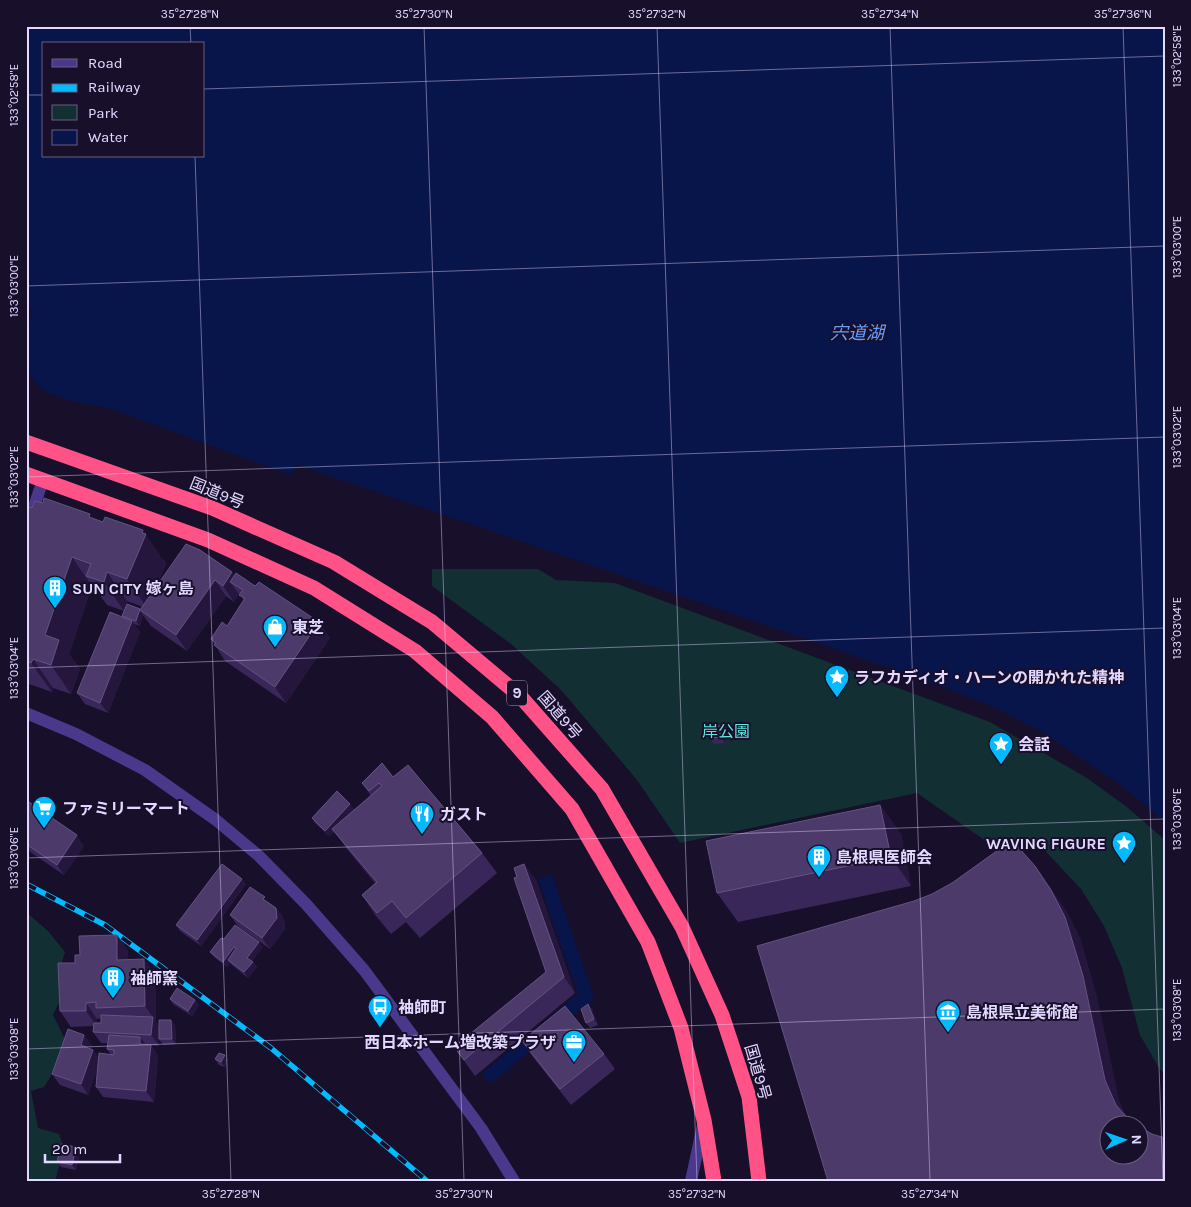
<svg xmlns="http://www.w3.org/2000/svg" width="1191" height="1207" font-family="Karla,'Noto Sans JP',sans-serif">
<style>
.green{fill:#122f34}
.water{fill:#08154a;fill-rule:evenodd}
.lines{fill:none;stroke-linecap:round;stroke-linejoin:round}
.minor{stroke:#4a388b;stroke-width:12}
.highway{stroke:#ff5387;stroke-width:15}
.rail-casing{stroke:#04baff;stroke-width:5.5}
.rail{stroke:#180f2a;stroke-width:4;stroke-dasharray:11;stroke-linecap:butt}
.wall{fill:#3a2759;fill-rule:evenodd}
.shaded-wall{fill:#25163e}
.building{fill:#4c3a6a;stroke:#645382}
.ticks{fill:none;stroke:#e3d8ff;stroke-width:1;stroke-opacity:0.45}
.labels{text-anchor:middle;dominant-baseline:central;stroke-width:4;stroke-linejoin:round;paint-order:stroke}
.shield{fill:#180f2a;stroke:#a69cbf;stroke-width:1}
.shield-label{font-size:15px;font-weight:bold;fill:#e3d8ff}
.street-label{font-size:16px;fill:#e3d8ff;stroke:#180f2a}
.poi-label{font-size:16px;font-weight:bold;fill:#e3d8ff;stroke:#180f2a;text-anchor:start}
.park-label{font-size:16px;fill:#5de6dc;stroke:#180f2a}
.water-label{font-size:18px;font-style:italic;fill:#669dff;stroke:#180f2a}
.neatline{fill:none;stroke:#e3d8ff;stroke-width:2}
.ticks-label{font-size:12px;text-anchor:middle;fill:#e3d8ff}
</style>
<rect width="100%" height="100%" fill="#180f2a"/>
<g class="green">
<polygon points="432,569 538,569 556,580 615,583 990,722 1087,778 1127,807 1165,840 1165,1075 1159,1068 1140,1035 1122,968 1104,926 1081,889 1035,840 1010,858 917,793 680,843 637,780 562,691 511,644 432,586"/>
<polygon points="26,912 48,931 65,952 58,976 63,994 53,1015 67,1043 51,1076 44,1087 31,1091 38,1128 59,1134 64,1148 55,1181 26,1181"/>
</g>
<g class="water">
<path d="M26,26H1165V822L1122,786L1042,732L1000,710L964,695L844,652L298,465L291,475L108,408C89,404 52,400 38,386C34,382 32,377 29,372L27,375L26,383V331L33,310L28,308L26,315ZM44,44H204V156H44Z"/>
<polygon points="552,875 594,998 490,1084 482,1073 578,994 538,879"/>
</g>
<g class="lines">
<g class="minor">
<polyline points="26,530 43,480"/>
<polyline points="26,713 76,734 145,770 216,820 259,856 306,904 364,970 481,1128 514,1181"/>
<polyline points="691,1181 703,1125"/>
</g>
<g class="highway">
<polyline points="26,442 212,508 334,562 432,622 520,696 602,789 682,927 722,1015 749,1097 759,1181"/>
<polyline points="26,474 208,540 314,588 415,651 492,717 572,809 648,942 681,1028 704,1120 714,1181"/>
</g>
<defs>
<polyline id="rail" points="26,884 105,925 271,1048 427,1181"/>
</defs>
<use href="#rail" class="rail-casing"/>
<use href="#rail" class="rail"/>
</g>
<g class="wall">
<polygon points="32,508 93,518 164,560 166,564 156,587 232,572 234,576 255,586 319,622 330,638 286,703 225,661 211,639 227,626 244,601 239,594 234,602 226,596 187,651 151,626 143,615 140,626 134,624 140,632 108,713 85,704 77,693 124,618 122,616 140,609 140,610 143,607 127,601 124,611 107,605 94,587 92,586 69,654 80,669 71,694 53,688 52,692 26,683 26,515"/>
<polygon points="720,726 724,732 725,743 714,744 710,738"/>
<polygon points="393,777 482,853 497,873 420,938 406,922 391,934 376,916 362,895 375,883 347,849 334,831 329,836 315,823 312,818 354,809 349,814 371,796 362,783"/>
<polygon points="26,800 84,846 64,875 26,849"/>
<polygon points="880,805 901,834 911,886 738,922 717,893"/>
<polygon points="536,880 575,993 475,1076 454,1047 546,972"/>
<polygon points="246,884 201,946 180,931 176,925"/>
<polygon points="268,902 276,908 284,919 285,929 270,949 238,926 230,915"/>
<path d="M117,935L128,951V959L155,975L156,1022L159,1026L171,1020L175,1025L176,1044L163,1045L159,1039V1046L146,1045H151L158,1056L154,1102L103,1097L96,1087L97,1070L88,1095L60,1085L52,1074L84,1035L92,1046L91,1049L93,1050L98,1057L111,1055L107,1049L108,1043H101L93,1032L94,1026L71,1027L60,1011L75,963L80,955ZM101,1018V1023H97V1019Z"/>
<polygon points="224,939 263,947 252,961 257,967 248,978 232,965 230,963 227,967 214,957 210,952"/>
<polygon points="170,999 195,1000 199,1005 192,1016 173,1004"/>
<polygon points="588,1004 592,1009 598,1025 590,1028 586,1023"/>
<polygon points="522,1041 604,1054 615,1069 571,1105 533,1057"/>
<polygon points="215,1059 228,1060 225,1067 219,1065"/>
<polygon points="80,1153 76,1170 61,1167 57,1162"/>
</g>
<g class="shaded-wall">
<polygon points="143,530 166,564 147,608 127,579"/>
<polygon points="72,557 92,586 69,654 80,669 71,694 51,665 45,635"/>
<polygon points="107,572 127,601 124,611 104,582"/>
<polygon points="232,572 243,588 230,582 239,594 234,602 223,586"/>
<polygon points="215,580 226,596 187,651 176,635"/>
<polygon points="140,609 143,615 140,626 136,621"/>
<polygon points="132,621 140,632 108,713 100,703"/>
<polygon points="319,622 330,638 286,703 275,687"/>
<polygon points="33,659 53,688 52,692 31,663"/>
<polygon points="720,726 724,732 725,743 721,737"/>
<polygon points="350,804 354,809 329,836 325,831"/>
<polygon points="880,805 901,834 911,886 891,857"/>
<polygon points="77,835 84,846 64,875 57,865"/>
<polygon points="524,864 536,880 575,993 564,977"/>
<polygon points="1035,866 1066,910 1080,937 1097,996 1119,1100 1130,1124 1116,1105 1105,1080"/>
<polygon points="242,879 246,884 201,946 197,940"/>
<polygon points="276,908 284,919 285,929 270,949 262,938"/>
<polygon points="117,935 128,951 128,976 117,960"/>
<polygon points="259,942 263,947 251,963 247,958"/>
<polygon points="234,947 238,953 228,960 230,963 227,967 223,962"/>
<polygon points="144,959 155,975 156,1022 145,1006"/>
<polygon points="253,962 257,967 248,978 244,972"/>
<polygon points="195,1000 199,1005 192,1016 188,1011"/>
<polygon points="86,1003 97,1019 97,1026 86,1011"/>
<polygon points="588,1004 592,1009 598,1025 594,1019"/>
<polygon points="153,1017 160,1028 159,1046 151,1035"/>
<polygon points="171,1020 175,1025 176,1044 172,1039"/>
<polygon points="84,1035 92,1046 88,1056 81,1045"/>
<polygon points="140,1037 148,1048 140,1044"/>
<polygon points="151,1045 158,1056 154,1102 146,1091"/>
<polygon points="93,1050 101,1060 88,1095 81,1084"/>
<polygon points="225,1055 228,1060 225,1067 221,1062"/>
<polygon points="76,1147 80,1153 76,1170 72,1165"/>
</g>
<g class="building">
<polygon points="44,498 90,514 89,517 103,522 105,517 143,530 142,533 146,534 127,579 107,572 104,582 86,576 91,564 72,557 45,635 59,640 51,665 33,659 31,663 26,661 26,515 29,507 32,508 35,501 43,503"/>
<polygon points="186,544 200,550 232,572 223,586 215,580 176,635 140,610"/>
<polygon points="236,573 255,586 259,582 319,622 275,687 214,645 216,643 211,639 222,622 227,626 245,598 239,595 243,590 230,582"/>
<polygon points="127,604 140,609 136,621 122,616"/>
<polygon points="110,612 132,621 100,703 77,693"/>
<polygon points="720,726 721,737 710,738 710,727"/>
<polygon points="382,763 393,777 408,765 482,853 406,918 392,901 377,913 362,895 377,882 332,829 382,786 379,783 369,791 362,783"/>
<polygon points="337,791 350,804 325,831 312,818"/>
<polygon points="26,800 77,835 57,865 26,844"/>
<polygon points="880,805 891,857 717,893 706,841"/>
<polygon points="1012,840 1035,866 1051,890 1065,917 1083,976 1105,1080 1116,1105 1132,1123 1136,1124 1108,1124 1108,1154 1138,1154 1138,1126 1152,1134 1165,1138 1165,1181 828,1181 757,946 914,901 932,894 952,883"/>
<polygon points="222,864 242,879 197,940 176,925"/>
<polygon points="524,864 564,977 464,1060 454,1047 546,972 514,878 517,877 514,868"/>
<polygon points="250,887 265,897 263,899 276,908 277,918 262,938 230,915"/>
<polygon points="235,925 259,942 247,958 253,962 244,972 228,960 236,948 234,947 223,962 210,952 221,938 224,939"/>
<polygon points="117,935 117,960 144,959 145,1006 96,1008 96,1002 86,1003 86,1011 60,1011 58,963 75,963 75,955 80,955 79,936"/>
<polygon points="177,988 195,1000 188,1011 170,999"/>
<polygon points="588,1004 594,1019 586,1023 581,1009"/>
<polygon points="565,1006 604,1054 560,1089 522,1041"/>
<polygon points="101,1015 153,1017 151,1035 93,1032 94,1023 101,1023"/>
<polygon points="159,1020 171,1020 172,1039 159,1039"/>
<polygon points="68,1029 84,1035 81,1045 93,1050 81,1084 52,1074"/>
<polygon points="109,1035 140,1037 140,1044 151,1045 146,1091 96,1087 99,1053 114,1055 114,1050 107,1049"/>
<polygon points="219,1053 225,1055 221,1062 215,1059"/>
<polygon points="61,1144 76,1147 72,1165 57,1162"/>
</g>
<path class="ticks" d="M190,26L191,44M424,26L464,1181M657,26L697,1181M890,26L930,1181M1123,26L1163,1181M204,89L1165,56M26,95H44M195,156L231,1181M26,286L1165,246M26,477L1165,437M26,668L1165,628M26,858L1165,819M26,1049L1165,1009"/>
<defs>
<symbol id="building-pin" viewBox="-11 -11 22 30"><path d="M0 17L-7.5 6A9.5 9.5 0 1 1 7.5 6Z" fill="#04baff" stroke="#180f2a"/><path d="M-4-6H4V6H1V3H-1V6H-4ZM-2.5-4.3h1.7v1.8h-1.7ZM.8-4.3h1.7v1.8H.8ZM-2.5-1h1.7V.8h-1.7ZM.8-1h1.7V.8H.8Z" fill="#fff"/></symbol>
<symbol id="shop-pin" viewBox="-11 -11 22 30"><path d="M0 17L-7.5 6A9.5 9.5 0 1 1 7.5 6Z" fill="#04baff" stroke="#180f2a"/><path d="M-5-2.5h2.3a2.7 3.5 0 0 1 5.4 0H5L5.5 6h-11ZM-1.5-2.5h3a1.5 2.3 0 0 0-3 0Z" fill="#fff"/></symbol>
<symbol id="sight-pin" viewBox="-11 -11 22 30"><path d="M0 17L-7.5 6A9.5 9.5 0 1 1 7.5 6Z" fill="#04baff" stroke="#180f2a"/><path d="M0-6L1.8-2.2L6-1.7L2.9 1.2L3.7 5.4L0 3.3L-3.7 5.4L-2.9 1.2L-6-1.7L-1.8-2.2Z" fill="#fff"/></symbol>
<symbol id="supermarket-pin" viewBox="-11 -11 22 30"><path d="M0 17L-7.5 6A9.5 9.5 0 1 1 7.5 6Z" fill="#04baff" stroke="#180f2a"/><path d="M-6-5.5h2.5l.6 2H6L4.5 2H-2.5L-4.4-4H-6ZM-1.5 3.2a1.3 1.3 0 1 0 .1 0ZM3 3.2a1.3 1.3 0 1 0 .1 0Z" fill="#fff"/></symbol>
<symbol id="restaurant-pin" viewBox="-11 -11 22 30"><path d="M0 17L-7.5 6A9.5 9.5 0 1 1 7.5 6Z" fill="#04baff" stroke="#180f2a"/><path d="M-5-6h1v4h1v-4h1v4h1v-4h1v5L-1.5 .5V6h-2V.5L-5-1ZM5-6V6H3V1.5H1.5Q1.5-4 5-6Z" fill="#fff"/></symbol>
<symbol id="bus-pin" viewBox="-11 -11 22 30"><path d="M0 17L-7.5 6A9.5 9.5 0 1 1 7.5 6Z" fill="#04baff" stroke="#180f2a"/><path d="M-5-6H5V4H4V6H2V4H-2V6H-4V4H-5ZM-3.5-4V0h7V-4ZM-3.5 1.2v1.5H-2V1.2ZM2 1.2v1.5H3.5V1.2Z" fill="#fff"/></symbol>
<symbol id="museum-pin" viewBox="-11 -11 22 30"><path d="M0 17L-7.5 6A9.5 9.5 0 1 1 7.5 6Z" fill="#04baff" stroke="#180f2a"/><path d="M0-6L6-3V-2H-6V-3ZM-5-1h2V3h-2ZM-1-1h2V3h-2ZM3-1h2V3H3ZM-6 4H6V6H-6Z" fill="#fff"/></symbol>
<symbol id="office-pin" viewBox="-11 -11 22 30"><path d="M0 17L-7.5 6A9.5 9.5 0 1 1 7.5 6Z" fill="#04baff" stroke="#180f2a"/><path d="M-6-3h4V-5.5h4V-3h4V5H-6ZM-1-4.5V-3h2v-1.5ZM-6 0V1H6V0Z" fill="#fff"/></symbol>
</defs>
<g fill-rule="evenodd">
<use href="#building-pin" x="41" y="574" width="28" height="38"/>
<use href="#shop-pin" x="261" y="613" width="28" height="38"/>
<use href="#sight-pin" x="823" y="663" width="28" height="38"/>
<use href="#sight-pin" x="987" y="730" width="28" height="38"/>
<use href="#supermarket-pin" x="30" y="794" width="28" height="38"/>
<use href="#restaurant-pin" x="408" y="800" width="28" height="38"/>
<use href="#sight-pin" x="1110" y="829" width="28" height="38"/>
<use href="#building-pin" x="805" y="843" width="28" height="38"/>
<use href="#building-pin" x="99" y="964" width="28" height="38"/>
<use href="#bus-pin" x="366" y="993" width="28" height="38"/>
<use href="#museum-pin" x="934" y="998" width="28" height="38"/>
<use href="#office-pin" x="560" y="1028" width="28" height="38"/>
</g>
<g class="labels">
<rect class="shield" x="507" y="680.5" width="20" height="25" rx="4"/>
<g class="shield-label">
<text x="517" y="693">9</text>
</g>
<g class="street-label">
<text transform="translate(217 493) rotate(22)">国道9号</text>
<text transform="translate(560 715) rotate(49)">国道9号</text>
<text transform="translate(758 1072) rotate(74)">国道9号</text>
</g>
<g class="poi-label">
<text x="72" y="588">SUN CITY 嫁ヶ島</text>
<text x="292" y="627">東芝</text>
<text x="854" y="677">ラフカディオ・ハーンの開かれた精神</text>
<text x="1018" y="744">会話</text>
<text x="62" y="808">ファミリーマート</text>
<text x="440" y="814">ガスト</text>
<text x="1106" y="843" text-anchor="end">WAVING FIGURE</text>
<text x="836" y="857">島根県医師会</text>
<text x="130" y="978">袖師窯</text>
<text x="398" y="1007">袖師町</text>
<text x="966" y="1012">島根県立美術館</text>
<text x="556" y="1042" text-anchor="end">西日本ホーム増改築プラザ</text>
</g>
<g class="park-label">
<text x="726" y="731">岸公園</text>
</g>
<g class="water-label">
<text x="857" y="333">宍道湖</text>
</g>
</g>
<rect width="1191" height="1207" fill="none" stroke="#180f2a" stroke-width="55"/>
<rect x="42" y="42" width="162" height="115" fill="#180f2a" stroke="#695f7f"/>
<rect x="52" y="59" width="25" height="8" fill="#4a388b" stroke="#695f7f"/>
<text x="88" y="68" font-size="15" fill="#e3d8ff">Road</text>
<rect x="52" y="84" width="25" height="8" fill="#04baff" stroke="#695f7f"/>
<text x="88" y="92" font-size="15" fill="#e3d8ff">Railway</text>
<rect x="52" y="105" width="25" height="15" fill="#122f34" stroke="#695f7f"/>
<text x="88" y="118" font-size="15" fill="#e3d8ff">Park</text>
<rect x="52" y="130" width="25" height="15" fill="#08154a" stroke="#695f7f"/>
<text x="88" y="142" font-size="15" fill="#e3d8ff">Water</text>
<g transform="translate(1124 1140) rotate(88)"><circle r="24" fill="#180f2a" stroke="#695f7f"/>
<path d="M0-4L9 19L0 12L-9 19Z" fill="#04baff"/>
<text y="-8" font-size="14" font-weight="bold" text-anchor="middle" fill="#e3d8ff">N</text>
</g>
<path d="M45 1154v8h75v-8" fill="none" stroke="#e3d8ff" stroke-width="2.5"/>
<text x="52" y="1154" font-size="15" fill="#e3d8ff" stroke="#180f2a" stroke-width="4" paint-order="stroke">20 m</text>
<rect x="28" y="28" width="1136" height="1152" class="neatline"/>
<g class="ticks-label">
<text x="190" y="18">35°27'28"N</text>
<text x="424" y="18">35°27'30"N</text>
<text x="657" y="18">35°27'32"N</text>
<text x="890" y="18">35°27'34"N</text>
<text x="1123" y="18">35°27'36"N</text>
<text transform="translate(1177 56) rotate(-90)" y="4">133°02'58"E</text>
<text transform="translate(14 95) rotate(-90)" y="4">133°02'58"E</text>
<text transform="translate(1177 247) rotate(-90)" y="4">133°03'00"E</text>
<text transform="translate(14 286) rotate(-90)" y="4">133°03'00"E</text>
<text transform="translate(1177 437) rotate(-90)" y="4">133°03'02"E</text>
<text transform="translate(14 477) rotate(-90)" y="4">133°03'02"E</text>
<text transform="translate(1177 628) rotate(-90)" y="4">133°03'04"E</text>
<text transform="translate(14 668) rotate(-90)" y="4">133°03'04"E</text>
<text transform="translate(1177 819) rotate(-90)" y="4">133°03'06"E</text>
<text transform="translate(14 858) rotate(-90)" y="4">133°03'06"E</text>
<text transform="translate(1177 1010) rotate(-90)" y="4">133°03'08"E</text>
<text transform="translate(14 1049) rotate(-90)" y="4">133°03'08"E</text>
<text x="231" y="1198">35°27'28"N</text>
<text x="464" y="1198">35°27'30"N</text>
<text x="697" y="1198">35°27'32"N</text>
<text x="930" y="1198">35°27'34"N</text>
</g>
</svg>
